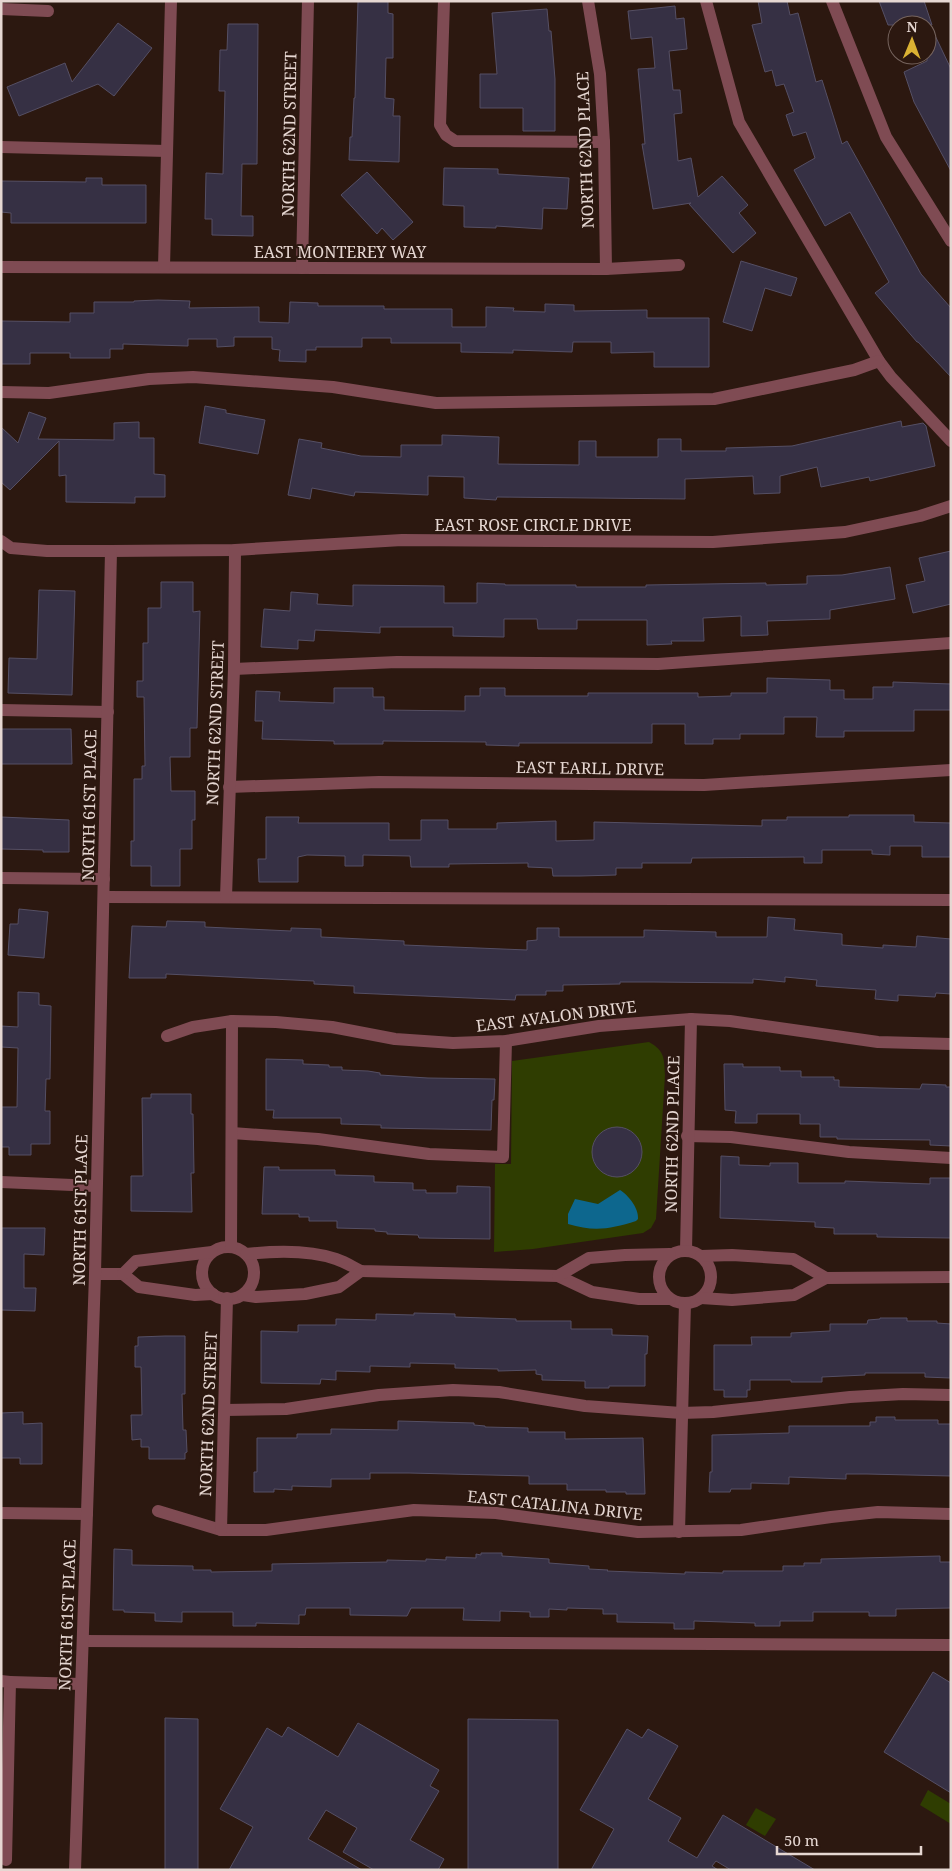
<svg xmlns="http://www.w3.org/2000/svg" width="952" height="1871" font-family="'Noto Serif',serif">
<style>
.green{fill:#2f3d01}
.water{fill:#0d678e}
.building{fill:#363044;stroke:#554f64}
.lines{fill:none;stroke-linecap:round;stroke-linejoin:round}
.minor{stroke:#7f4b53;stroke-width:12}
.labels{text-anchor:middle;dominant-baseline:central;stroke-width:4;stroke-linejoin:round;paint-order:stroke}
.street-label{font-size:16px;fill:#e6d7d2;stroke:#2c1810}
</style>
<rect width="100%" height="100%" fill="#2c1810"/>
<g class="green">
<path d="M649,1042C665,1051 664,1058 665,1075L656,1219L651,1228L643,1233L533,1249L494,1252L495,1164H511L512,1061Z"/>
<polygon points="928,1790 951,1804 951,1824 920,1805"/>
<polygon points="756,1808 776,1819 765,1836 746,1825"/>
</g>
<path class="water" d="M620,1190C628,1195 639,1208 638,1219L636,1221C611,1229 594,1232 568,1224V1214L575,1199L598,1204Z"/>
<g class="building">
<polygon points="358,1 388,1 388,13 393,14 393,58 386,58 385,98 394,99 393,116 400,116 399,162 349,160 350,137 352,137 354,98 355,98"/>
<polygon points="758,1 787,1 790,15 798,13 816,82 822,80 842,144 847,141 921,274 951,308 951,377 918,342 917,342 875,293 889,282 850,212 825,226 794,170 815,158 806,132 793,136 786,115 794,112 784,84 776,86 772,70 765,72 752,25 762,23"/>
<polygon points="879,1 924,1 932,25 930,25 951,69 951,171 914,102 904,72 927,61 927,25 888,25"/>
<polygon points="675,6 676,19 684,18 687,49 669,51 673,90 680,90 682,113 674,114 678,161 691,158 698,197 722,176 748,205 739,213 756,233 733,253 689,204 691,203 653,209 642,144 645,144 638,69 655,68 652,37 631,39 628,11"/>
<polygon points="547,9 549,31 551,31 555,79 555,131 523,131 523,108 480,108 480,74 497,74 492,13"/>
<polygon points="118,23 152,48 114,96 98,84 19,116 7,87 65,63 72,82"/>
<polygon points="228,24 258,24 257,164 242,164 241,216 253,216 253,236 212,235 212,219 205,219 206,173 223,174 225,91 219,91 220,50 227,50"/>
<polygon points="444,168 498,169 498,174 569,178 567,209 543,208 542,229 496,226 496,228 464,227 464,206 443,205"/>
<polygon points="367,172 413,222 393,240 382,228 377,234 341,195"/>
<polygon points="86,178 102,178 102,185 146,185 146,223 11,223 11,213 1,212 1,181 86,182"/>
<polygon points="741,261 797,278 791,296 765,288 752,331 723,322"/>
<polygon points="158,300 190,301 189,308 259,307 259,322 289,323 290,302 318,303 318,306 384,306 384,309 452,309 452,327 486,327 486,307 514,308 513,311 545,312 545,304 574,305 574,311 647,310 647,318 709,318 709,367 654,367 654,352 611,353 611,342 573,342 572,352 513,350 513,353 461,352 461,343 391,343 391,338 362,338 362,347 316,347 316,350 306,350 306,362 279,361 280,350 272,349 272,337 234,337 234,346 217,347 217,339 188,339 188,346 123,344 123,349 110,349 110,358 70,358 70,353 30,353 30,364 1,364 1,321 70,322 70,313 94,313 94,302 134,302 134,301"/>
<polygon points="205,406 226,410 226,413 265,420 258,454 199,443"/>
<polygon points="29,412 46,418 38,439 114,440 114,423 139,422 139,438 154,438 154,474 165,475 165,497 135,497 135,503 66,502 66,475 59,476 59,441 10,490 1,482 1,427 18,443"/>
<polygon points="901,421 902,427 923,423 926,426 935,466 870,481 869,477 821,487 817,467 780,476 780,493 754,494 753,476 685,479 685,499 497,497 496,500 464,498 464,477 428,476 428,495 355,492 354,496 312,488 310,499 288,495 299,439 322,443 321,448 361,456 401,457 401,445 442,445 442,435 499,437 498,464 579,465 579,441 596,441 596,457 658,457 658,439 681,439 681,451 726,451 726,448 792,446"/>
<polygon points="951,551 951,604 913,613 906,585 925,581 919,558"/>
<polygon points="890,567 895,599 830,610 830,619 767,621 768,635 741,636 741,616 703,618 704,641 671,641 672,644 647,645 647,620 577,620 577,629 538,629 537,619 504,619 504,637 453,636 453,627 380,627 380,633 315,630 314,641 298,640 298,649 261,647 264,609 290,611 291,592 318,594 317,604 353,606 353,585 444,586 444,603 477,603 477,583 505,584 505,585 576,585 576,587 646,587 646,585 766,583 766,585 807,584 807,576 842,575"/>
<polygon points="161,582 193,582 193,612 200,611 197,728 190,728 190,757 170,757 171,791 195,791 195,820 192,820 192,849 180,849 180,886 151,886 151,866 131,866 131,841 134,841 134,779 142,779 142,766 145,766 144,697 137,697 137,681 143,681 143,643 148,643 148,608 161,608"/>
<polygon points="39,590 75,591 72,695 8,693 9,658 37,659"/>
<polygon points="767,678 830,680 830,690 844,690 844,699 873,699 873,687 893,687 893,682 951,684 951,710 914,710 914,731 844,731 844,737 816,737 817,717 784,717 784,734 740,734 740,739 713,739 713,744 685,744 685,724 652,724 652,743 519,743 519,746 486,745 486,742 383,741 383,744 334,744 334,741 262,739 263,721 255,721 256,691 280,692 279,701 334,703 334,688 373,688 373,697 384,697 384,710 465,711 465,696 480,696 480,688 505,688 505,696 588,696 588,693 698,693 698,697 731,696 731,693 767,693"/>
<polygon points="1,729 71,729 72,764 1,764"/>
<polygon points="849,815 914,815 914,822 951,823 951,857 922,857 922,846 890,846 890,855 872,854 872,850 822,850 822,863 804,863 804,857 692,858 691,863 642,863 642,868 616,868 616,875 580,876 553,876 552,868 528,867 528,863 449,864 449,867 411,867 410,856 363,855 363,866 345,866 345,856 307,855 298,857 298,882 259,882 258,859 266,859 266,817 299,817 298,823 389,823 389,840 421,840 421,820 448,820 448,829 497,829 497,823 556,821 556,841 594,840 594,822 762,826 762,820 787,820 787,817 849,817"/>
<polygon points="1,817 69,820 69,852 43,852 43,850 1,849"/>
<polygon points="19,909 48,912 44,958 8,955 10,924 18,924"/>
<polygon points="768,917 795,919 794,930 842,934 842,945 883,948 883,945 916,947 917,936 951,939 951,994 936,993 935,997 898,995 898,1001 875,999 876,990 816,986 817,980 785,977 785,982 753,979 753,983 653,982 620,982 620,984 563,985 563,991 546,991 546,995 516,995 515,1000 354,993 354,986 314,984 314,981 166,974 166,978 129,978 132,926 166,927 167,921 205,922 205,927 291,931 291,928 321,929 321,937 404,941 404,945 527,950 527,941 537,940 537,928 559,928 559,937 644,937 644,930 716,932 716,937 767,937"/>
<polygon points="18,992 39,993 39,1005 51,1006 50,1079 46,1079 45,1111 50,1111 50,1144 31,1144 31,1155 9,1155 9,1147 1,1147 1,1107 17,1107 18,1048 1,1047 1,1026 18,1027"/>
<polygon points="266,1059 303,1060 303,1064 329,1065 329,1067 342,1067 342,1070 368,1071 380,1073 380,1075 428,1078 495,1079 494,1100 492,1100 491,1130 381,1128 381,1125 341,1124 341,1118 273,1118 274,1110 266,1110"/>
<polygon points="724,1064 743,1064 743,1067 780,1067 780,1071 801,1071 801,1077 834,1077 834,1080 839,1080 839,1087 920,1089 922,1084 946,1085 946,1087 951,1087 951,1146 930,1145 930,1140 837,1139 837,1137 820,1137 820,1124 800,1124 800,1114 757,1114 757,1123 735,1123 736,1111 725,1110"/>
<polygon points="151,1094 191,1094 191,1114 193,1114 194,1173 191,1173 192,1212 131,1211 131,1176 143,1176 142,1098 151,1098"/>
<circle cx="617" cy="1152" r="25"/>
<polygon points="721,1156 739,1157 739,1165 770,1166 770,1163 798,1163 798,1183 845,1183 845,1181 930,1184 930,1178 951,1178 951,1238 877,1237 877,1234 834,1234 834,1228 815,1227 815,1222 720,1218"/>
<polygon points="264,1167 279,1167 279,1170 335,1170 335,1175 374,1176 374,1182 413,1183 413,1190 426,1190 426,1193 457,1193 457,1186 490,1187 490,1239 419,1238 418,1235 387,1234 387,1232 375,1231 375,1229 337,1228 337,1221 309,1221 309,1217 299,1217 299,1214 262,1214"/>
<polygon points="1,1228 45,1228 44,1255 24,1254 24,1288 36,1288 35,1311 1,1310"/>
<polygon points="414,1313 455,1314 455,1317 516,1319 516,1321 571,1321 571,1329 612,1329 612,1335 648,1336 647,1354 645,1354 645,1386 609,1386 609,1388 585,1388 585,1381 542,1380 542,1375 536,1374 536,1370 498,1371 498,1369 455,1368 455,1364 410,1363 410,1367 370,1366 370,1372 336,1371 336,1380 321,1379 320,1384 261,1383 261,1331 298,1332 298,1325 336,1325 336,1319 376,1320 376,1314 414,1315"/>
<polygon points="880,1318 907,1318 907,1321 937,1321 937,1323 951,1324 950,1378 925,1377 925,1373 865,1373 865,1375 822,1377 822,1382 791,1382 791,1380 750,1380 750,1390 747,1390 747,1397 724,1397 724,1390 714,1390 714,1345 752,1345 751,1337 791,1337 791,1333 830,1331 830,1324 867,1324 868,1320 880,1319"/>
<polygon points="165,1336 185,1336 185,1394 182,1394 183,1430 186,1430 187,1452 185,1453 185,1459 149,1459 149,1447 141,1447 141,1439 132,1440 131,1415 142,1415 141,1367 135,1367 135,1346 138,1346 138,1337"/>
<polygon points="23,1412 23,1424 42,1423 42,1464 20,1464 20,1458 1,1458 1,1413"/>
<polygon points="876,1417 895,1417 895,1420 938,1420 938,1424 951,1424 951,1476 867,1474 846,1474 846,1479 789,1477 789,1484 751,1483 751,1489 731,1489 730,1492 709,1492 710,1472 712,1472 712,1435 789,1433 789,1426 870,1426 870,1422 876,1422"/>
<polygon points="398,1421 474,1423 474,1425 485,1426 485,1427 528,1428 528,1432 565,1432 565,1439 643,1438 645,1494 626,1494 626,1492 606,1492 606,1490 567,1490 567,1484 529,1484 529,1476 409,1473 370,1473 370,1479 331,1479 331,1487 292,1486 292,1490 274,1489 274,1492 254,1492 254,1472 257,1472 257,1438 297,1438 297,1434 331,1434 331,1429 398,1430"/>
<polygon points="114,1549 132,1550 132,1565 193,1566 193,1570 211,1570 211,1572 272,1571 272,1564 387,1562 387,1560 426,1561 426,1559 446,1560 446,1557 476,1558 476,1554 481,1555 481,1553 502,1553 502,1556 549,1559 549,1563 589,1566 589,1569 608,1570 607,1571 685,1574 685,1572 723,1573 723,1571 783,1571 783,1566 804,1566 804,1563 821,1563 821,1559 940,1556 940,1562 951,1562 951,1608 896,1609 896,1616 869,1616 869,1612 813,1612 813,1621 780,1621 780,1626 755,1626 755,1623 694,1621 694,1629 674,1629 674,1623 617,1622 617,1614 603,1614 603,1609 567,1608 567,1610 549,1609 549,1617 530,1617 530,1612 500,1611 500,1621 463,1620 464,1608 411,1608 407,1616 350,1615 350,1608 306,1608 305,1615 299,1615 299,1624 256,1623 256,1626 233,1626 233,1612 182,1612 182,1622 155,1621 155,1613 124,1612 124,1610 113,1610"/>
<polygon points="933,1672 951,1683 951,1793 884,1752"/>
<polygon points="165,1718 198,1719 198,1870 165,1870"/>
<polygon points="468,1719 558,1720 558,1870 468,1870"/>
<polygon points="358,1723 439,1770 430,1786 439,1791 410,1840 444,1859 438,1870 374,1870 343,1852 357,1828 326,1810 308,1839 362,1870 229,1870 253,1827 220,1809 267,1728 282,1737 288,1727 338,1757"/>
<polygon points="627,1729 642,1738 648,1729 678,1746 648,1799 681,1818 668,1841 697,1858 723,1815 815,1870 731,1870 716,1861 712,1866 718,1870 591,1870 614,1829 580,1810"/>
</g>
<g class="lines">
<g class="minor">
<polyline points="444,1 440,125 446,135 455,141 604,142"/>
<polyline points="588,1 600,74 604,142 606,269"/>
<polyline points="706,1 739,122 879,361 891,377 951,441"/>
<polyline points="832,1 886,137 951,241"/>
<polyline points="1,9 48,11"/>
<polyline points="1,147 167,151"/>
<polyline points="1,267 606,269 679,265"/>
<polyline points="164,267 171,1"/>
<polyline points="302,268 308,1"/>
<polyline points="1,392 49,393 149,379 193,377 333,387 436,403 714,399 854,370 879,361"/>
<polyline points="1,541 11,548 47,551 111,551 235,550 402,540 713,542 845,532 920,516 951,506"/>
<polyline points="234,669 397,662 658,664 951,643"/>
<polyline points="1,710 108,712"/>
<polyline points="229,787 379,782 704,785 951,770"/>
<polyline points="1,878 104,879"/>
<polyline points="104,897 951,900"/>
<polyline points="226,897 234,669 235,550"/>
<polyline points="167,1036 193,1027 232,1021 276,1022 332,1027 395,1039 453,1043 506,1041 599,1026 691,1019 730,1021 878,1042 951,1044"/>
<polyline points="232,1133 318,1139 429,1154 503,1157 506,1041"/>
<polyline points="687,1136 731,1137 849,1152 951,1158"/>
<polyline points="1,1182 96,1186"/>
<circle cx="228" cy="1273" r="26"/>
<polyline points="231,1247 232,1021"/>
<polyline points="686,1250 691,1019"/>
<circle cx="685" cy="1277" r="26"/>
<path d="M246,1254C273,1251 310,1250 336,1259C345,1262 353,1267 361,1271L558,1276L592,1292L639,1299H670"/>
<polyline points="701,1256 732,1255 793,1259 826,1278"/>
<polyline points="95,1274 123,1274 139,1287 195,1295 213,1294"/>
<polyline points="123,1274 136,1261 212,1252"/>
<polyline points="558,1276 589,1258 625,1255 670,1254"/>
<polyline points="243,1295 256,1297 305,1294 339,1287 361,1271"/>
<polyline points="701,1298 732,1300 794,1295 826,1278 951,1277"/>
<polyline points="225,1410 286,1409 379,1395 453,1390 499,1392 585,1406 681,1413 713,1412 850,1397 903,1394 951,1395"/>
<polyline points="158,1511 221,1530 266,1530 414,1510 496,1513 638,1532 741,1530 831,1517 878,1512 951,1514"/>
<polyline points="1,1513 87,1514"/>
<polyline points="221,1530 227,1298"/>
<polyline points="679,1532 685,1303"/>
<polyline points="83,1641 951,1645"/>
<polyline points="1,1681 10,1682 6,1860"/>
<polyline points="10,1682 81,1684"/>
<polyline points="75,1870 95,1274 111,551"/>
</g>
</g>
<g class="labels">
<g class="street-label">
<text transform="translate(289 134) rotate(-89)">NORTH 62ND STREET</text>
<text transform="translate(585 150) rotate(-92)">NORTH 62ND PLACE</text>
<text x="340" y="252">EAST MONTEREY WAY</text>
<text x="533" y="525">EAST ROSE CIRCLE DRIVE</text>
<text transform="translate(215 723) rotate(-88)">NORTH 62ND STREET</text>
<text transform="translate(590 768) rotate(1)">EAST EARLL DRIVE</text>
<text transform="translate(89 805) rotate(-89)">NORTH 61ST PLACE</text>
<text transform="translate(556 1016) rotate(-7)">EAST AVALON DRIVE</text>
<text transform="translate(672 1134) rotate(-89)">NORTH 62ND PLACE</text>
<text transform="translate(80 1210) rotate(-89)">NORTH 61ST PLACE</text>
<text transform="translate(208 1414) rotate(-88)">NORTH 62ND STREET</text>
<text transform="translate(555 1505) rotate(6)">EAST CATALINA DRIVE</text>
<text transform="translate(67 1615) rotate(-88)">NORTH 61ST PLACE</text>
</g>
</g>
<rect width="952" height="1871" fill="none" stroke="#e6d7d2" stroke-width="5"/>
<g transform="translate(912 40) rotate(1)"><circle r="24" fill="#2c1810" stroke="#76645e"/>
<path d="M0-4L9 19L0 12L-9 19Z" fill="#dbb233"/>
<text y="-8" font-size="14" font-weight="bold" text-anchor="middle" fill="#e6d7d2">N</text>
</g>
<path d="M777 1846v8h144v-8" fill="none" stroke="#e6d7d2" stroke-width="2.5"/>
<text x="784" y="1846" font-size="15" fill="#e6d7d2" stroke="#2c1810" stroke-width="4" paint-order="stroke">50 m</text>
</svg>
